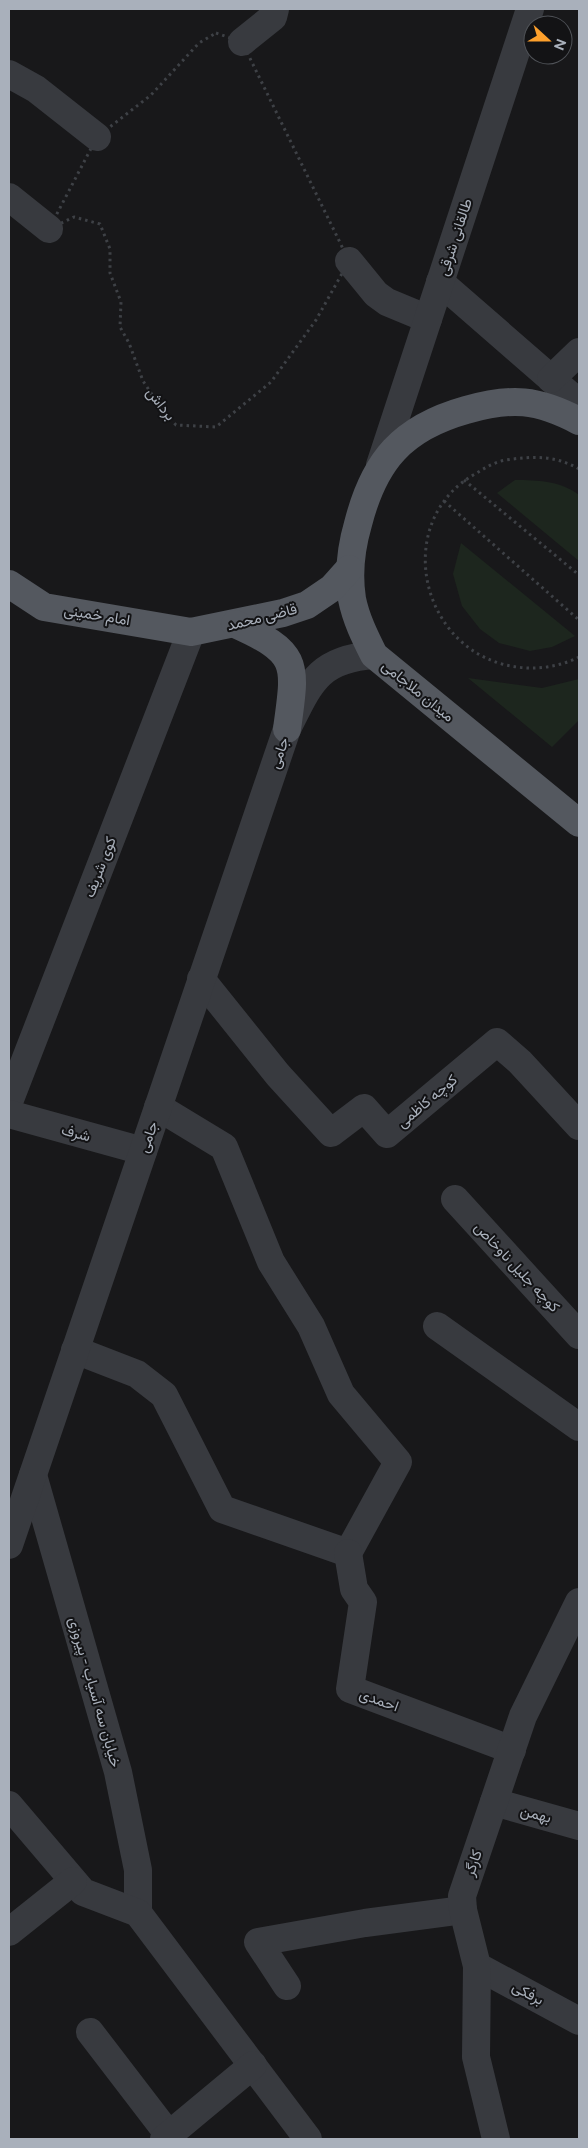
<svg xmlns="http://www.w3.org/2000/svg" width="588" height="2148" font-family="Figtree,Vazirmatn,sans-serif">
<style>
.green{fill:#1d261e}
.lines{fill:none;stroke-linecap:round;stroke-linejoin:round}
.path{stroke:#3e4146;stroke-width:3;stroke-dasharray:2.5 4;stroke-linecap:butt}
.minor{stroke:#383a3f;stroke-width:28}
.major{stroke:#54585f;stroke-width:28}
.labels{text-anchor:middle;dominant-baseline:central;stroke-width:4;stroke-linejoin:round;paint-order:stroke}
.street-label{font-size:15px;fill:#a9b0bb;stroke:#131315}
</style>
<rect width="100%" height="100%" fill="#18181a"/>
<g class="green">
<path d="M515,480C537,480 561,481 579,495V561L497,493Z"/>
<polygon points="461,543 575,636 552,647 530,651 499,643 480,629 462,606 453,574"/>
<polygon points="468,678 542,688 579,679 579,720 552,747"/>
</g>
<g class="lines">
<g class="path">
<polygon points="216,33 242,42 349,261 316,320 271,382 216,427 176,425 163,411 143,381 129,343 120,327 121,302 110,273 110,249 100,224 74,217 49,229 97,137 151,95 199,43"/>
<path d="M579,469C555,455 532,456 506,460C494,462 485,468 475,474C395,519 417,640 502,664C528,671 555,669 579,657"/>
<polyline points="464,480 579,575"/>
<polyline points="444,501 579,620"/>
</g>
<g class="minor">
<polyline points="242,42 273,17 275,9"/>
<polyline points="9,74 36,89 97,137"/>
<polyline points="9,197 49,229"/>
<polyline points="349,261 376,294 387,302 428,319"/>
<polyline points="440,282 579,403"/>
<polyline points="551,379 579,352"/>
<polyline points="380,465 530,9"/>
<polyline points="201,979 278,1075 331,1133 364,1108 387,1134 497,1042 520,1062 579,1126"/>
<polyline points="9,1102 191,632"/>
<polyline points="9,1114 143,1151"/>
<polyline points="455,1199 579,1335"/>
<polyline points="437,1326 579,1427"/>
<polyline points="75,1350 137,1374 164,1395 222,1509 348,1553 398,1462 341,1394 311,1326 271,1262 224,1147 158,1107"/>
<polyline points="33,1475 118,1772 138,1870 138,1913"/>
<path d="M9,1545L287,729C310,683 318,659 374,655"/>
<polyline points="348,1553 354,1589 363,1602 350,1689 512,1750"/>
<polyline points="494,1802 579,1826"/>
<polyline points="9,1805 83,1892 138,1913 308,2139"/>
<polyline points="9,1932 73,1881"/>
<polyline points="477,1966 579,2021"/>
<polyline points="287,1986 258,1942 365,1923 463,1910"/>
<polyline points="90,2032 172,2139"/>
<polyline points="164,2139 253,2065"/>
<polyline points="496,2139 476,2057 477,1966 463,1910 462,1896 523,1716 579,1602"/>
</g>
<g class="major">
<path d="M579,421C537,399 512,397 466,410C402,428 374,461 358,524C351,548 348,573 352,599C356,619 365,637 374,655L579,823"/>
<polyline points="9,584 44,607 191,632 283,613 307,605 332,588 349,569"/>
<path d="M235,624C300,653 296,663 287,729"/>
</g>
</g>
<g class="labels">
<g class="street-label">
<text transform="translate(455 237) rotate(-72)">طالقانی شرقی</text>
<text transform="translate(161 404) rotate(52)">برداش</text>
<text transform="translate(97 615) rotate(9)">امام خمینی</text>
<text transform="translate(262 617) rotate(-14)">قاضی محمد</text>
<text transform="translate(418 691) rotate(39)">میدان ملاجامی</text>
<text transform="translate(279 753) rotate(-71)">جامی</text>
<text transform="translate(100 867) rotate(-69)">کوی شریف</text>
<text transform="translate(427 1101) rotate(-40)">کوچه کاظمی</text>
<text transform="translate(76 1133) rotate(15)">شرف</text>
<text transform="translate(148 1137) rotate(-71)">جامی</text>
<text transform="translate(517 1267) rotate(47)">کوچه جلیل ناوخاص</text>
<text transform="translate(95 1692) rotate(74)">خیابان سه آسیاب - پیروزی</text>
<text transform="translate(379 1700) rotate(20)">احمدی</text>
<text transform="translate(536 1814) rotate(15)">بهمن</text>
<text transform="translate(473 1863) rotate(-71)">کارگر</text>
<text transform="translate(528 1993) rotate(28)">برفکی</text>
</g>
</g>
<rect width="588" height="2148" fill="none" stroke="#a9b0bb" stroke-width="20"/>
<g transform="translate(548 40) rotate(111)"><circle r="24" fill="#131315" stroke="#4f5257"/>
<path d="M0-4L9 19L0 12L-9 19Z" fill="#fda02c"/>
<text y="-8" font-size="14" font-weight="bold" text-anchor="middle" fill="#a9b0bb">N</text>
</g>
</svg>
